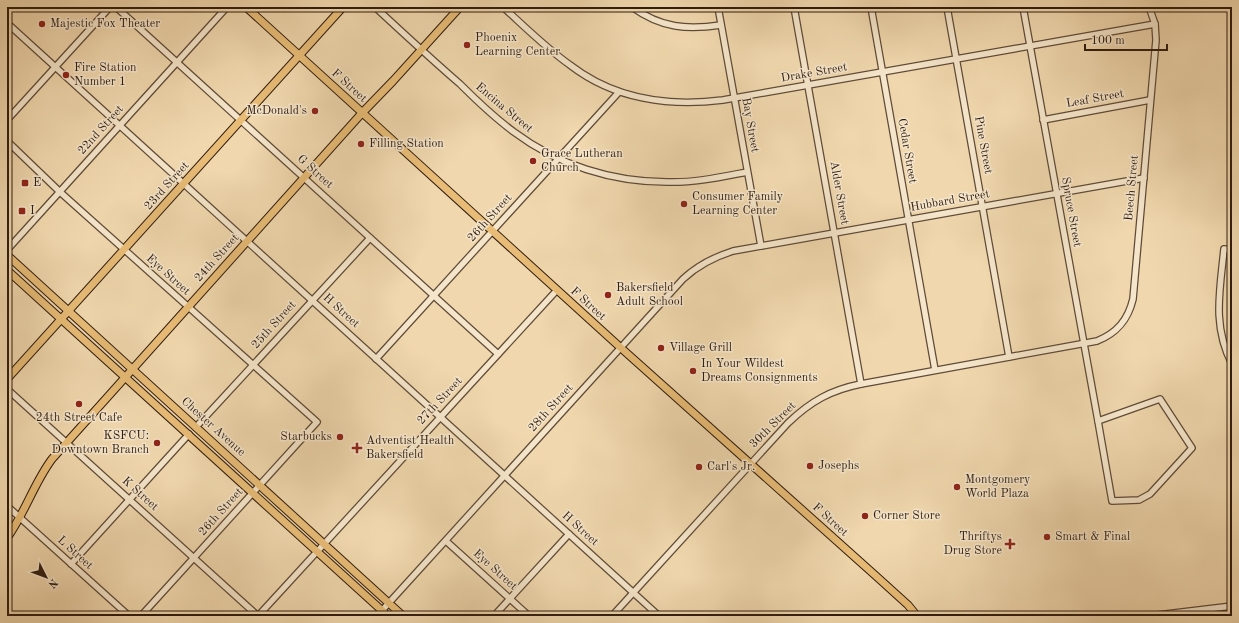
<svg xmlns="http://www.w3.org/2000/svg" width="1239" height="623" font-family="'Old Standard TT',serif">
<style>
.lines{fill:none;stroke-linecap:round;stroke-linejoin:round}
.minor-casing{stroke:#5f4b38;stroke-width:8}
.major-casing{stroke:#2f1c11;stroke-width:9}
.minor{stroke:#f5e5ca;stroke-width:5.5}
.major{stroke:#e8bc76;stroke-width:7}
.poi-dot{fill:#8f2418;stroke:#f5e5ca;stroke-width:1.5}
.labels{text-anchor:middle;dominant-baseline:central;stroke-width:3;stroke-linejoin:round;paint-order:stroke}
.poi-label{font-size:12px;fill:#2f1c11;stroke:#f5e5ca;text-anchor:start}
.street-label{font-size:12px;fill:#2f1c11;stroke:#f5e5ca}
</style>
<rect width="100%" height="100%" fill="#f0d7ad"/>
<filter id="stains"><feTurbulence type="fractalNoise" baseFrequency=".005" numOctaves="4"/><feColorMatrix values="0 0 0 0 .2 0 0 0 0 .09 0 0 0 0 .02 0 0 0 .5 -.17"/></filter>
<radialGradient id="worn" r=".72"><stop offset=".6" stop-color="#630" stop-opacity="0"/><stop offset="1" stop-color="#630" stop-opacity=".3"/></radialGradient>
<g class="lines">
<defs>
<g id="minor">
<polyline points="116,7 498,354"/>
<path d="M375,7C403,33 431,59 460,84C477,101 495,118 514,132C558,165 612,182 667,182C694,183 721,177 747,172"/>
<path d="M503,7C525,27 546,48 570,65C614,99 669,107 723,100L1155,24"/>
<path d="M632,7C661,28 687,30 721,25"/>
<polyline points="718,7 761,246"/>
<polyline points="794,7 861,384"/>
<polyline points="871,7 935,370"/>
<polyline points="947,7 1009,357"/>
<polyline points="1023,7 1098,421"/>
<polyline points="7,23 659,616"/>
<polyline points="7,120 110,7"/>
<polyline points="1043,120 1150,100"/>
<polyline points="7,141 60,192 317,422 141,616"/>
<polyline points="7,250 227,7"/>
<path d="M1232,250L1224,249C1220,290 1212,326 1232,364"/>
<polyline points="376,359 619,92"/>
<polyline points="7,389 258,616"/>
<polygon points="1160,399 1192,448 1150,494 1139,500 1112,501 1098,421"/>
<polyline points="196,427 370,238"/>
<polyline points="7,506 129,616"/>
<polyline points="446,541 529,616"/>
<polyline points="71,564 189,434"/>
<polyline points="258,616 557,290"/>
<path d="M377,616L683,279C698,265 714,257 733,251L1144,178"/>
<polyline points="494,616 569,534"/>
<path d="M612,616L788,423C811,401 831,390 861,384L1097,341C1117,333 1128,320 1133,299L1156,40L1155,24L1149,7"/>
<polyline points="1149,616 1232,606"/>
</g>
<g id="major">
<polyline points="246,7 621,348 876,576 908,605 917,616"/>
<polyline points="7,255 403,616"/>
<polyline points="7,270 388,616"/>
<polyline points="7,379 343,7"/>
<path d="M7,538C25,513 34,483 52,459L362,113L393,81L460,7"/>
</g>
</defs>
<use href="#minor" class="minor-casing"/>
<use href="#major" class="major-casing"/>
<use href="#minor" class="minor"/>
<use href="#major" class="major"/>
</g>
<g class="poi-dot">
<circle cx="42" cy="24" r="4"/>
<circle cx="467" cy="45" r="4"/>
<circle cx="66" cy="75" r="4"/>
<circle cx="315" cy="111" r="4"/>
<circle cx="361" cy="144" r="4"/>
<circle cx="533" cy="161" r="4"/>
<rect x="21" y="179" width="8" height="8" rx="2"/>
<circle cx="684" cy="204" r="4"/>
<rect x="18" y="207" width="8" height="8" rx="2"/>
<circle cx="608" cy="295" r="4"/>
<circle cx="661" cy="348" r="4"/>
<circle cx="693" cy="371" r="4"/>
<circle cx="79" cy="404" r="4"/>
<circle cx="340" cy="437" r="4"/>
<circle cx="157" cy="443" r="4"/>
<path d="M355 442h4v4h4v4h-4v4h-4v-4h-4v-4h4z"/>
<circle cx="810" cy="466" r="4"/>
<circle cx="699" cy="467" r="4"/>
<circle cx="957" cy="487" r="4"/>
<circle cx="865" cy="516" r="4"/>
<circle cx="1047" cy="537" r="4"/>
<path d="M1008 538h4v4h4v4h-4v4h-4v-4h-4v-4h4z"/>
</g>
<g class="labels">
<g class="poi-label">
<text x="50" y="24">Majestic Fox Theater</text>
<text x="475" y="38">Phoenix<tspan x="475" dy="14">Learning Center</tspan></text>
<text x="74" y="68">Fire Station<tspan x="74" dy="14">Number 1</tspan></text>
<text x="307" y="111" text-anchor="end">McDonald's</text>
<text x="369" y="144">Filling Station</text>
<text x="541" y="154">Grace Lutheran<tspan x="541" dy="14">Church</tspan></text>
<text x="33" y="183">E</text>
<text x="692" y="197">Consumer Family<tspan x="692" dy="14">Learning Center</tspan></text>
<text x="30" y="211">I</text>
<text x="616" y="288">Bakersfield<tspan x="616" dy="14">Adult School</tspan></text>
<text x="669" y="348">Village Grill</text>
<text x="701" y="364">In Your Wildest<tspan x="701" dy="14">Dreams Consignments</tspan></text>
<text x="79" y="418" text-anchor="middle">24th Street Cafe</text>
<text x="149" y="436" text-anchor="end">KSFCU:<tspan x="149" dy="14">Downtown Branch</tspan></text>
<text x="332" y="437" text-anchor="end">Starbucks</text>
<text x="366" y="441">Adventist Health<tspan x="366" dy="14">Bakersfield</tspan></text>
<text x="818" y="466">Josephs</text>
<text x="707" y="467">Carl's Jr.</text>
<text x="965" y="480">Montgomery<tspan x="965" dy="14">World Plaza</tspan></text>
<text x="873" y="516">Corner Store</text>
<text x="1002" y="537" text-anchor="end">Thriftys<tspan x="1002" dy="14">Drug Store</tspan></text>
<text x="1055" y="537">Smart &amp; Final</text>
</g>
<g class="street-label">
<text transform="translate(814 73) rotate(-10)">Drake Street</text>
<text transform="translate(349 86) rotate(42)">F Street</text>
<text transform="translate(1095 99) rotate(-10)">Leaf Street</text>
<text transform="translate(504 108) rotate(40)">Encina Street</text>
<text transform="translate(750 125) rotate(80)">Bay Street</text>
<text transform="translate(101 130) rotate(-48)">22nd Street</text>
<text transform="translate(983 145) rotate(80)">Pine Street</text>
<text transform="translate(907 151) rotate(80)">Cedar Street</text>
<text transform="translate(315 172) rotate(42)">G Street</text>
<text transform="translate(167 186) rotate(-48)">23rd Street</text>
<text transform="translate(1132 188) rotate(-85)">Beech Street</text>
<text transform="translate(839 193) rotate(80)">Alder Street</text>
<text transform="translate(950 201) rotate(-10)">Hubbard Street</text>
<text transform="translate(1071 212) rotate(80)">Spruce Street</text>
<text transform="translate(490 218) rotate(-48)">26th Street</text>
<text transform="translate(217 258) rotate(-48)">24th Street</text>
<text transform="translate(168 275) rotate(42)">Eye Street</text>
<text transform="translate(588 304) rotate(42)">F Street</text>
<text transform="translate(341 311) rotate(42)">H Street</text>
<text transform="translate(274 325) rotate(-48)">25th Street</text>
<text transform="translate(440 401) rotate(-47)">27th Street</text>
<text transform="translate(551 408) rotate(-48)">28th Street</text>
<text transform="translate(773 425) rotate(-45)">30th Street</text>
<text transform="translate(213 427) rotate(42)">Chester Avenue</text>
<text transform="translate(140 494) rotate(42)">K Street</text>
<text transform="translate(221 512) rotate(-48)">26th Street</text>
<text transform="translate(830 520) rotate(42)">F Street</text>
<text transform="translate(580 529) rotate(42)">H Street</text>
<text transform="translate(75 553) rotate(42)">L Street</text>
<text transform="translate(495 570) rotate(42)">Eye Street</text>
</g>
</g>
<rect width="1239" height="623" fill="none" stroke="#f0d7ad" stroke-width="24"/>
<rect x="8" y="8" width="1223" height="607" fill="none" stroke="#2f1c11" stroke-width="2"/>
<rect x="12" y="12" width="1215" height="599" fill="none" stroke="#2f1c11"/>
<g transform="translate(46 577) rotate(132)" stroke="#f5e5ca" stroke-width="3" paint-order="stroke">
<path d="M0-3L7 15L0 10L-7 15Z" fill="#2f1c11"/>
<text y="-6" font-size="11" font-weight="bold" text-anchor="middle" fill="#2f1c11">N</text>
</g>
<path d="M1085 44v6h82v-6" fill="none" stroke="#2f1c11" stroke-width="2"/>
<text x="1091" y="44" font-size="12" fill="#2f1c11" stroke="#f5e5ca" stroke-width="3" paint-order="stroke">100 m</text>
<rect width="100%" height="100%" filter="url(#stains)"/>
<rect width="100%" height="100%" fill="url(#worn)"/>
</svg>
